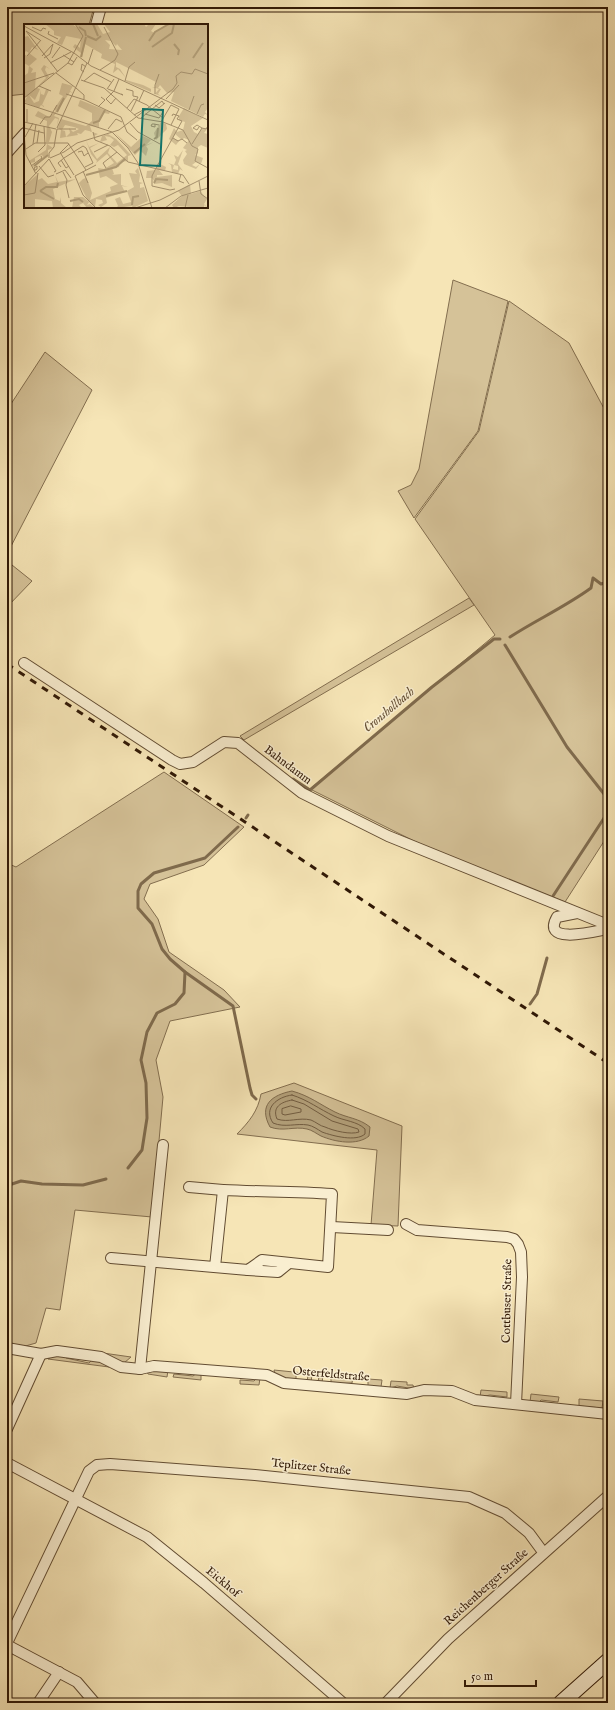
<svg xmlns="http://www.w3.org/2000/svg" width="615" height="1710" font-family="'IM FELL English',serif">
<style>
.green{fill:#d5c298;stroke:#836e4f}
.water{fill:#b3a07a;stroke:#7f6a4c}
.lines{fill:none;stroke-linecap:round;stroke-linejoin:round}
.shore{stroke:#725c40;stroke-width:1}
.stream{stroke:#7f6a4c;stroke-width:3}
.street-casing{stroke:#624c32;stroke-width:12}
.secondary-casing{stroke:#311906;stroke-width:17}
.street{stroke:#f9eed0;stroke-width:10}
.secondary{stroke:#f9eed0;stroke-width:15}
.rail{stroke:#311906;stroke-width:3;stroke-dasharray:7 7;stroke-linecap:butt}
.labels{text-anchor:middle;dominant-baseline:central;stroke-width:3;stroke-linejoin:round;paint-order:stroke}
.street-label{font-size:12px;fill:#311906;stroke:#f9eed0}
.water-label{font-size:13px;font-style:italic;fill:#654f34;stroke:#f9eed0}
.inset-river{fill:none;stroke:#b3a07a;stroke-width:2}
.inset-road{fill:none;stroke:#a79370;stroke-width:1}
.view{fill:#0f766e;fill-opacity:0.15;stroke:#0f766e;stroke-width:2}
.inset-edge{fill:none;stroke:#311906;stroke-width:2}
</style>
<rect width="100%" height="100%" fill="#f6e5b6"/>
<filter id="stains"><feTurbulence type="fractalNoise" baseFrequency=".005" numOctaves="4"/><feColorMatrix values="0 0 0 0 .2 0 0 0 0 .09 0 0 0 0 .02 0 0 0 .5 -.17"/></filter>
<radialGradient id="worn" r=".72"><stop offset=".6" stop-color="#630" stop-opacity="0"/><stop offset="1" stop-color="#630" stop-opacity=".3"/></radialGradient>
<g class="green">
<polygon points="7,7 94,7 89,25 25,25 25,94 7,96"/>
<polygon points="453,280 508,301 478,431 414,518 398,491 411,485 419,469"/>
<polygon points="509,301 569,343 608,416 608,835 565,902 424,846 310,789 495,635 415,519 479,431"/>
<polygon points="45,352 92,390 7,554 7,410"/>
<polygon points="7,561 32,581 7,607"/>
<polygon points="469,598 474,605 244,740 240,736"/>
<polygon points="164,772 244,827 204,865 150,884 144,899 158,919 169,952 224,990 240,1007 170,1021 156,1060 163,1097 152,1217 75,1210 60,1310 46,1308 36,1343 22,1347 7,1344 7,867 9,864 16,867"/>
<path d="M294,1083L402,1126L398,1226L371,1225L377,1150L237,1134C249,1122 258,1111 261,1094Z"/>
<polygon points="103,1353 131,1357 124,1363 118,1362"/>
<polygon points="65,1355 66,1358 89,1363 92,1360 102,1362 109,1367 48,1359 53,1356"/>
<polygon points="161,1370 168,1370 167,1377 148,1374 147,1372"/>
<polygon points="274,1370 323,1375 322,1383 318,1383 319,1376 312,1375 311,1382 307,1382 308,1375 296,1373 296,1380 288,1380 275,1374"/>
<polygon points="197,1373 201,1373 201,1380 173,1377 174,1374 193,1376"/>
<polygon points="331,1375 353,1377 352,1383 331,1384"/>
<polygon points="257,1378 260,1378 259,1385 240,1384 240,1380 254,1381"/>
<polygon points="368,1379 382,1380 381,1387 368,1386"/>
<polygon points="391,1381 407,1382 407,1385 413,1385 414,1389 397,1386 390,1388"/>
<polygon points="481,1390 507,1392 507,1397 490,1395 480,1397"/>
<polygon points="531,1394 559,1397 558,1402 541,1400 538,1403 530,1402"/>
<polygon points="579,1399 603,1401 602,1408 579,1406"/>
</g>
<path class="water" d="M292,1091C310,1096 319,1104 335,1112C347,1118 359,1118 370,1127L369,1136C357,1146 335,1142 321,1136C317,1134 312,1130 307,1129C294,1126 283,1132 270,1127C258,1105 272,1095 292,1091Z"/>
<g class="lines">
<g class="shore">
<path d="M292,1095C308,1100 319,1109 334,1116C344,1121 357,1121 365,1129V1134C356,1142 333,1136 322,1132C317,1129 313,1126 308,1125C296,1123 285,1128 273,1123C263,1108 277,1097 292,1095Z"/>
<path d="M292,1100L304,1104L332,1121L358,1129L359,1132C351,1135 334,1131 325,1127C320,1126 316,1122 311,1120C299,1117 288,1123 277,1119C272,1107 281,1102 292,1100Z"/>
<polygon points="291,1106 301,1109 301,1112 285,1115 282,1114 282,1109"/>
</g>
<g class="stream">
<path d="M510,637C536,620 565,607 591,588L593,578L601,584L608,582"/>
<polyline points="505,645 567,747 608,799"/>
<polyline points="293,779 310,790 432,687 494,639 500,639"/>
<polyline points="246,818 248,815"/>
<polyline points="553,896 608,812"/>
<polyline points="185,972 233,1006 250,1088 252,1095 256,1099"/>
<polyline points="530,1004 537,994 547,958"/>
<polyline points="128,1168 142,1150 147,1118 146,1083 141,1060 147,1032 157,1013 175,1004 184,993 185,972 170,959 162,949 152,924 138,908 138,891 141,884 154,873 205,858 238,827"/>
<polyline points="12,1184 21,1181 42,1184 83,1185 106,1179"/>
</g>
<defs>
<g id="street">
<polyline points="96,25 101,7"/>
<polyline points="7,153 25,133"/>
<polyline points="24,663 172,760 180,764 193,762 224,742 238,743 302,793 388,836 608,925"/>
<path d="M577,913L557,917C540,946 597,931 608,929"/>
<polyline points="189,1187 223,1190"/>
<polyline points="406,1224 417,1230 507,1237 514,1239 518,1244 521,1252 522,1277 516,1404"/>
<polyline points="332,1227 388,1230"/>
<path d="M111,1258L248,1270L262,1260L328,1267L332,1194C296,1191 260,1192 223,1190L215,1267"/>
<polyline points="248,1270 278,1272 289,1263"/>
<polyline points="7,1348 41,1354 57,1351 101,1357 121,1367 140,1369 154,1366 267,1375 284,1383 407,1394 424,1390 452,1391 475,1400 608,1414"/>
<polyline points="140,1369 163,1145"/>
<polyline points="7,1429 41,1354"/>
<polyline points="7,1463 147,1537 204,1583 343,1703"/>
<polyline points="7,1643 89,1471 97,1465 110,1464 255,1475 469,1497 505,1513 529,1533 543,1552"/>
<polyline points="7,1645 77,1682 95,1703"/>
<polyline points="38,1703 59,1672"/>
<polyline points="386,1703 448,1639 608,1496"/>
</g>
<polyline id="secondary" points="561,1703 608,1661"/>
</defs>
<use href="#street" class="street-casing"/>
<use href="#secondary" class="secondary-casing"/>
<use href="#street" class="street"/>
<use href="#secondary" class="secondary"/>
<polyline class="rail" points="7,664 608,1063"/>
</g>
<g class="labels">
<g class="street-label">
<text transform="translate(288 765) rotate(37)">Bahndamm</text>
<text transform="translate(507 1301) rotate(-89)">Cottbuser Straße</text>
<text transform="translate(331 1374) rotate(5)">Osterfeldstraße</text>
<text transform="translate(311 1467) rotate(6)">Teplitzer Straße</text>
<text transform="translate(223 1582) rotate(40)">Eickhof</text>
<text transform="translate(486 1587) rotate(-42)">Reichenberger Straße</text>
</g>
<g class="water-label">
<text transform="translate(389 710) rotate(-40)">Cronshollbach</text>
</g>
</g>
<g transform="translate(24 24)">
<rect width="184" height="184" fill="#f6e5b6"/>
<path d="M21,0H48L55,5L51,0H73L79,10L86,8L80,0H120L122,3L125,0H132L127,7L130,9L143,0H184V84L181,88L184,91L181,90L179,93L147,77L150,68L143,69L136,61L134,64L137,65L134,70L137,72L131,70L135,65L128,63H131L132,58L92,38V43L96,45L102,54V56L119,61L127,65V68L101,57L102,54L94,45L89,49L91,40L77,34L78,30L61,20L58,34L57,29L49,23L51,20L56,24L57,15L42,12L38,21L33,19L37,13L30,11V7ZM81,16L87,17L92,22L93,20L98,26L85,25L86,21ZM0,3V13L4,12L14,26L8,23L5,29L13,35L5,42L0,39V30L3,32L5,29L2,27L0,29ZM20,41L26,45L22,43L21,46L25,53L13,64L16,65L11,76L5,71L10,79L15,77L17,66V70L20,71L22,65L25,66L18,81L20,82V83L17,81L15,84L0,78L3,73L0,72V52L4,49L5,42L9,45L7,49L12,48L11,65L22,54L17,45ZM38,59L49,62L46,67L49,69L46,68L30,92L35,94L33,103L34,95L31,94L25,102L28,108L25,118H22L23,97L11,92L14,87L25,93L32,87L30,85L39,72L35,70ZM56,76L86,88L85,90L80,89L75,98V103L66,102L68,108L74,110L70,112L69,108L61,106L57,110L53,109L54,111L36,114L37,106L34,104L37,95L62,102L68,97V89L54,82ZM41,101L50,103L55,105L49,108L45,104L46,109L42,113L41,107L38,106ZM160,84L179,94L167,102L170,108L174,110L178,104H184L180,109L184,110V124L177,121L174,123V129L171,131L179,134L177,140L172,138L168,141L172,143L176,140L172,145L160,140L159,136L163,130L161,127L163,126L159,124L165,116L160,114L158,116L151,110L149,114L155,117L152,121L145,115L150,104L153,108L159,106L161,98L155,96V92ZM137,98L142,100L143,105L132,116L130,109ZM91,109L107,123L119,112L127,116L122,121L130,118L122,122L124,125L122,132L116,126L111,131ZM84,110L92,115L107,131L104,132V137L96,138L95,143L88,144L90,150L88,151L97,150V161L104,163L98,162L101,168L82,174L83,179L77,183L74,181L79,179L78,176L72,175L71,183L64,177L55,159L59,155L62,154L65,160L68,169L66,176L87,167L86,163L94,160L82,152L76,154L74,144L80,145L90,139L83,130L72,139L73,137L67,130L62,116L65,123L75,119L66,124L73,135L86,123L84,129L93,139L103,131L94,121L90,123L86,121L90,116L86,113L81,112L83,116L76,118L78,112ZM23,120L29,124L24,126V132L14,140L8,143L20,134L18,131L11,134V138L6,139L5,137L22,126ZM159,126L154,140L159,147L156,145L154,150L148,148L149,145L154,146V142L150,141L148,148L147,141L144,139L150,141L152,136L150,131L154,133ZM134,139L142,143L141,147L135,146L139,151H133V153L148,151V163L138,159L130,160L131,153L130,157L128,154H122L123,147L132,146ZM114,144L116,151L115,158L119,159L116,160V164L120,163L124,177L109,184L108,182L92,184L94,182L91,175L96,173L99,180L107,178L103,167L110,163L105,149L113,150L111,147ZM14,150V156L18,154L24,160L33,158L31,151L34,158L52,155L29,165L31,175L36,177L37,173V179L43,184H29L28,177L11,175V184H0V162ZM166,160L167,170L176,167L183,175L180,180L184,184L180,181V184L155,182L150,184L148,181L158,172L154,167ZM50,173H59L65,178L63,181L66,180L70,183L63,184L59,179L55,181L58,184H48Z" fill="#d5c298" fill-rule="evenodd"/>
<path class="inset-river" d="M69,0L74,12M55,3L61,7L62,12M63,12L72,16L77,12M125,17L131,8L145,0M150,20L155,26L154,31M128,23L148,9L150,0M57,33L62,13M169,34L179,19M33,88L40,74M69,99L75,97L81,86M130,115L133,113L134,104M110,129L121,120M10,142L24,131M62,151L92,143L101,135M130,159L132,155L144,156M16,167L22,163H33L34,159M16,167L30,175M82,172L103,167M46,177L55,175L59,178M108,181L109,173L115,172"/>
<path class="inset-road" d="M0,2L50,29L67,42L184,96M8,3L17,7L19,4L22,5M25,7L24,10L34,15M16,16L2,7L34,48M39,31L50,38M3,32L17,16M18,32L29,20M20,34L26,30L29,20M28,34L36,23M26,39L47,28M44,39L48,41L53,33M64,40L69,25M76,46L91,36L94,30L80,3M60,48L57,46L58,40L62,43M32,49L52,64M57,56L80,64L114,94L139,98L159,106L168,122L174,125L171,137L184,144M60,57L70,49L87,58M101,57L105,43L111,38M0,59L30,49M15,62L27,67M52,64L60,71V75M83,65L90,55M84,65L99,71L97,70M102,65L109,67V72M42,70L61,76L97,93L103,108L113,116M131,70V61L135,50M0,74L44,39L59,12L51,0M92,74L87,80L82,75L90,67L95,55M142,75L155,61M115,77L120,66M0,79L88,108L104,124L114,139L128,184M131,81L135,84L141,79M74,83L81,76L77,73M103,84L110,75L123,81L139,94M3,85V98M165,86L170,72M107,87L114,73L109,72M121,90L135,94L139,88M173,90L177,81L180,80M110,91L121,85M117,94L138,77L140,80M0,98L32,105M137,98L147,81L155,85L147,101M106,99L114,108L136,120M16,100L21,93H26L33,81M131,100V103L127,102L128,100H130L135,101M175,103L173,106L169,104L173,101L178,104M0,104L20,109M33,104L63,39M33,105H52M84,105L92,95L98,98M69,108L71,116L86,122L104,138L159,151L165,160M0,110L2,131L12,150M1,113L9,99M149,114L154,117L158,115L163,119M13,119L15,106M30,119H44L62,146M9,120L12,100M168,120L178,104L182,105L184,102M2,125L11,119H30M14,128L21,121L20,102M54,128L58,127L60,132L64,129M70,128L84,121M36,129L45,120M37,130L50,151M25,134V129L30,123L33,105M26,134L40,128L53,119L95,106L149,65L153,59L152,52L157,48L168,50L171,45L184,50M40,134L59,122L62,124M25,135L32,147L30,148M37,136L42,144L45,142M7,142L18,134L17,132M15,142L24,153L30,151M37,143L34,139L40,134M61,143L69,139L62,124M82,144L79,139L93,128M131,146L158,97L153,95L155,92L149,90L148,92M131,146L128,152V162L146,166L151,165M10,147L13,145V142L10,144L11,146M59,147L64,159M39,148L43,156L42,161L45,174M32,150L41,146L47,154M157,150L155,157L160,159M51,152L72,141M51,152L59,171L72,184M175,157L177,170L184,175M0,162L25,135M0,171L11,169L14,149M111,184L136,176L184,152M141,184L157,172L184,164M161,184L164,171"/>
<path class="view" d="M119,85L139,86L136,142L116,141Z"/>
<rect width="184" height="184" class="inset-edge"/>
</g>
<rect width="615" height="1710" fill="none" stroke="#f6e5b6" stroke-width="24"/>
<rect x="8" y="8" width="599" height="1694" fill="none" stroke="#311906" stroke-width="2"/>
<rect x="12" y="12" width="591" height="1686" fill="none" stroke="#311906"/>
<path d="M465 1680v6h71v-6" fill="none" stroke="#311906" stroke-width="2"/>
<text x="471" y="1680" font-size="12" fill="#311906" stroke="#f9eed0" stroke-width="3" paint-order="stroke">50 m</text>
<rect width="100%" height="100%" filter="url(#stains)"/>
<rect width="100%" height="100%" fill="url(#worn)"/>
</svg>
